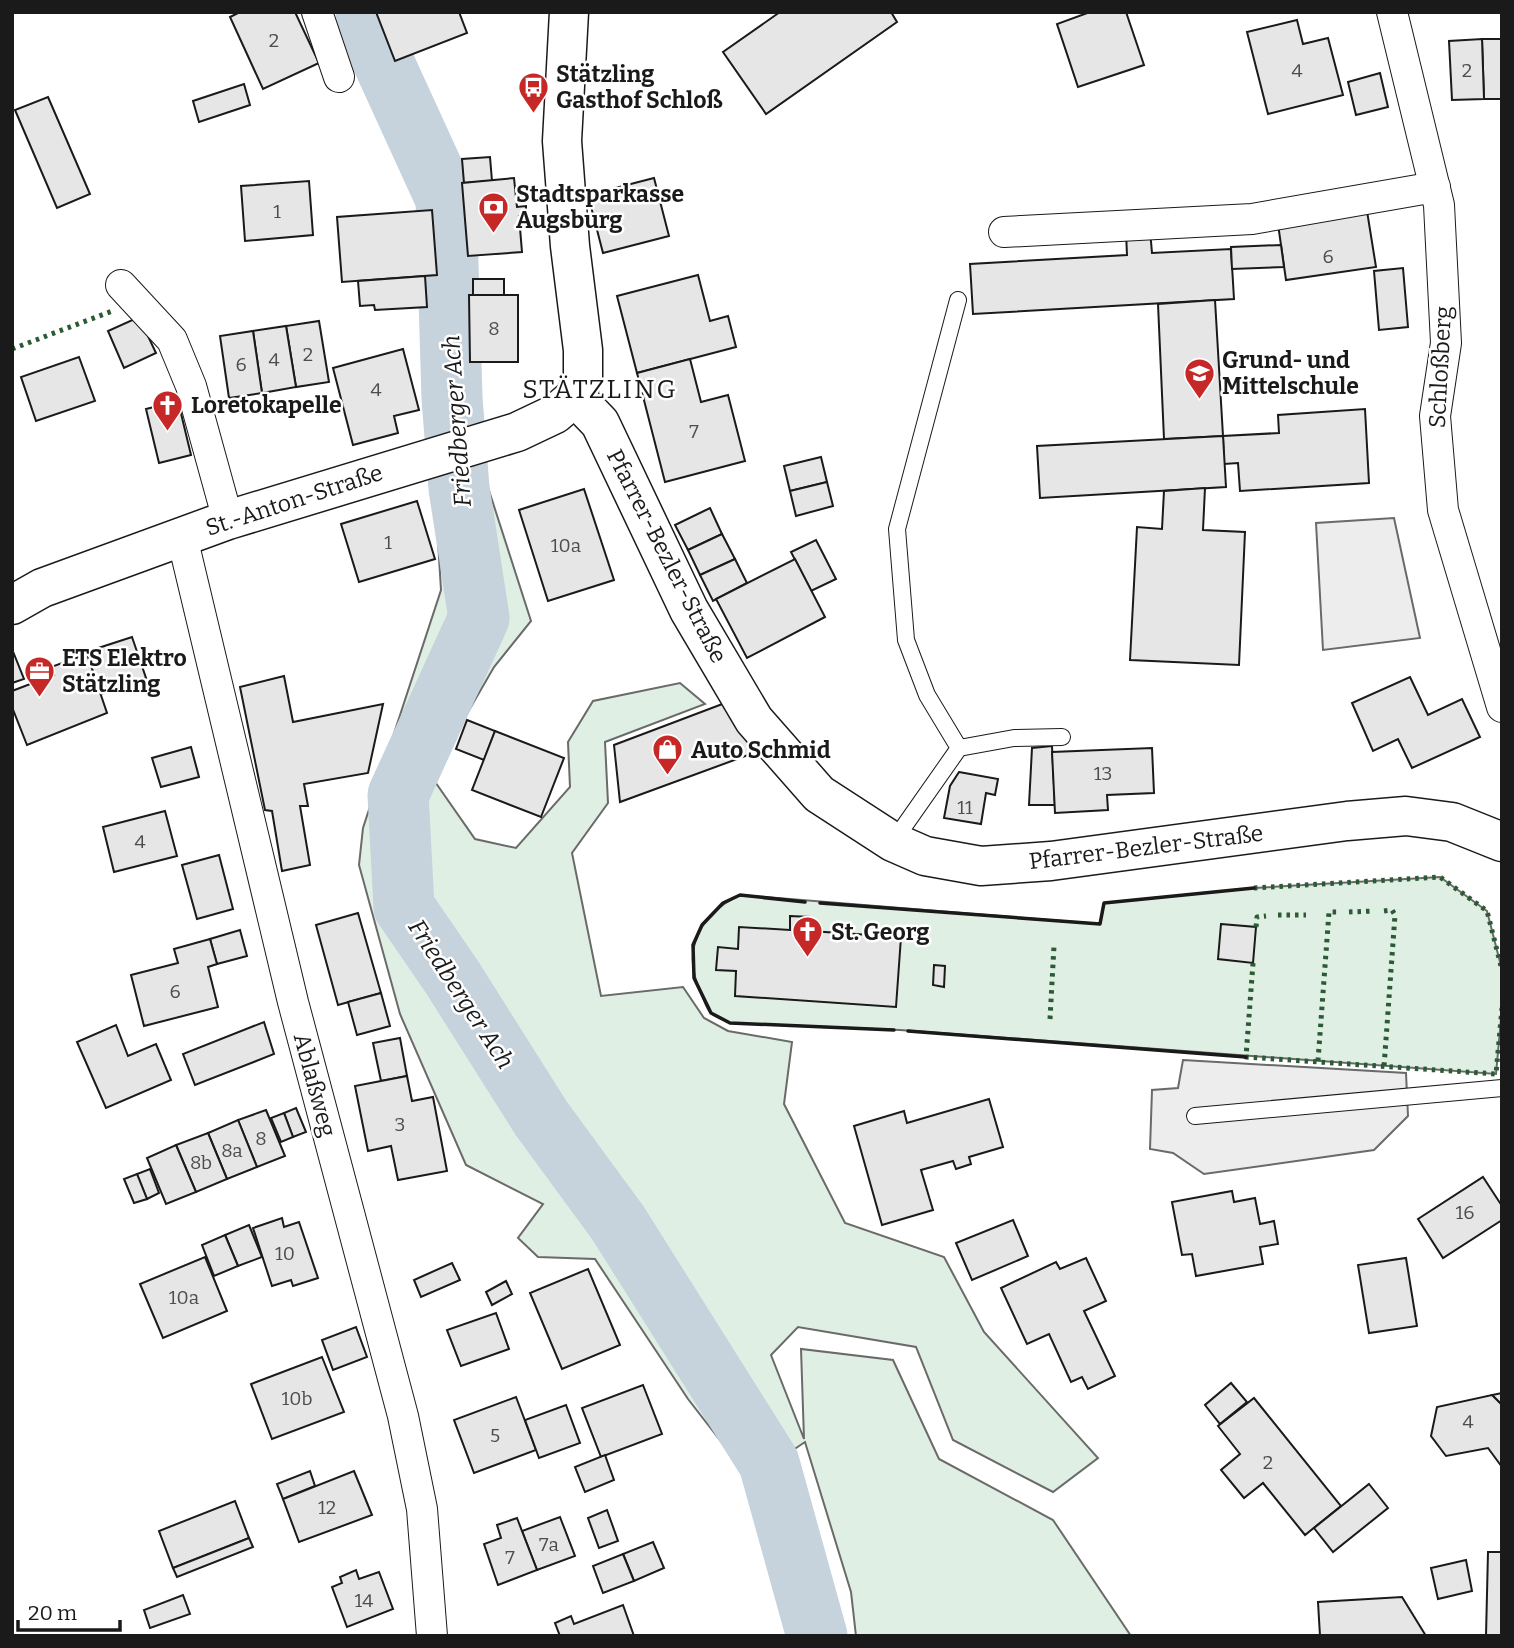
<svg xmlns="http://www.w3.org/2000/svg" width="1514" height="1648" font-family="Bitter,serif">
<style>
.green{fill:#e0efe3;stroke:#6a6a6a;stroke-width:2}
.parking{fill:#ededed;stroke:#6a6a6a;stroke-width:2}
.lines{fill:none;stroke-linecap:round;stroke-linejoin:round}
.river{stroke:#c6d2dc;stroke-width:61}
.building{fill:#e6e6e6;stroke:#1a1a1a;stroke-width:2}
.lane-casing{stroke:#1a1a1a;stroke-width:18}
.street-casing{stroke:#1a1a1a;stroke-width:32}
.secondary-casing{stroke:#1a1a1a;stroke-width:41}
.lane{stroke:#fff;stroke-width:16}
.street{stroke:#fff;stroke-width:30}
.secondary{stroke:#fff;stroke-width:38}
.hedge{stroke:#2b5a34;stroke-width:5;stroke-dasharray:3.5 5;stroke-linecap:butt}
.wall{stroke:#1a1a1a;stroke-width:3.5}
.labels{text-anchor:middle;dominant-baseline:central;stroke-width:5;stroke-linejoin:round;paint-order:stroke}
.number-label{font-size:19px;fill:#4d4d4d}
.poi-label{font-size:23px;font-weight:bold;fill:#1a1a1a;stroke:#fff;text-anchor:start}
.street-label{font-size:23px;fill:#1a1a1a;stroke:#fff}
.water-label{font-size:24px;font-style:italic;fill:#1a1a1a;stroke:#fff}
.quarter-label{font-size:26px;letter-spacing:2px;fill:#1a1a1a;stroke:#fff}
</style>
<rect width="100%" height="100%" fill="#fff"/>
<g class="green">
<polygon points="484,475 531,621 494,667 431,776 475,839 516,848 570,787 568,742 593,701 680,683 705,704 605,742 608,803 572,853 601,996 683,987 704,1018 728,1031 792,1042 784,1104 845,1223 944,1257 984,1332 1098,1458 1053,1492 953,1440 916,1347 798,1327 771,1355 804,1439 801,1349 893,1360 939,1459 1053,1520 1131,1636 856,1636 851,1592 805,1442 750,1479 688,1399 595,1259 538,1257 518,1238 543,1204 466,1165 400,1014 359,865 363,828 441,590 435,492"/>
<path d="M1440,877L1487,911L1502,970V1008L1496,1074L900,1030L730,1023C725,1020 715,1017 711,1013C706,1009 704,999 701,993C681,951 699,914 740,895L1100,924L1104,903L1254,888Z"/>
</g>
<g class="parking">
<polygon points="1394,518 1420,638 1323,650 1316,523"/>
<polygon points="1183,1060 1406,1073 1408,1116 1374,1150 1204,1174 1173,1153 1150,1149 1152,1090 1178,1088"/>
</g>
<g class="lines">
<polyline class="river" points="366,12 382,59 446,199 452,398 459,488 479,618 398,795 404,907 452,977 541,1118 618,1223 769,1463 817,1636"/>
</g>
<g class="building">
<polygon points="240,12 295,12 319,63 263,89 230,17"/>
<polygon points="376,12 459,12 467,33 395,61"/>
<polygon points="780,12 891,12 897,22 766,114 723,52"/>
<polygon points="1090,12 1126,12 1144,65 1078,87 1057,24"/>
<polygon points="1297,20 1303,44 1328,38 1343,95 1268,114 1247,32"/>
<polygon points="1482,39 1502,39 1502,99 1484,99"/>
<polygon points="1482,39 1484,99 1452,100 1449,41"/>
<polygon points="1380,73 1388,107 1356,115 1348,82"/>
<polygon points="244,84 250,105 199,122 193,101"/>
<polygon points="48,97 90,194 57,208 15,110"/>
<polygon points="490,157 492,181 464,183 462,159"/>
<polygon points="514,178 517,207 526,206 526,216 519,216 522,252 468,256 462,183"/>
<polygon points="654,178 669,236 603,253 588,195"/>
<polygon points="309,181 313,235 245,241 241,186"/>
<polygon points="432,210 437,275 342,282 337,217"/>
<polygon points="1367,211 1376,267 1286,280 1278,224"/>
<polygon points="1150,230 1152,253 1231,249 1234,299 973,314 970,264 1127,255 1126,232"/>
<polygon points="1281,245 1284,267 1232,269 1231,247"/>
<polygon points="1403,268 1408,327 1379,330 1374,271"/>
<polygon points="698,275 710,321 728,316 736,347 637,373 617,296"/>
<polygon points="425,276 427,307 375,310 374,305 360,306 358,281"/>
<rect x="473" y="279" width="31" height="16"/>
<polygon points="469,295 518,295 518,362 470,362"/>
<polygon points="1215,300 1223,436 1164,439 1158,304"/>
<polygon points="139,317 156,353 124,368 108,331"/>
<polygon points="319,321 329,382 296,387 286,326"/>
<polygon points="286,326 296,387 262,393 253,331"/>
<polygon points="253,331 262,393 229,398 220,336"/>
<polygon points="403,349 419,410 394,416 398,433 353,445 333,368"/>
<polygon points="79,357 95,401 36,421 21,377"/>
<polygon points="690,359 701,402 728,395 745,461 665,482 637,373"/>
<polygon points="178,401 191,455 159,463 146,409"/>
<polygon points="1365,409 1369,483 1240,491 1238,463 1224,464 1223,436 1279,433 1278,415"/>
<polygon points="1223,436 1226,487 1040,498 1037,446"/>
<polygon points="821,457 827,482 790,491 784,466"/>
<polygon points="827,482 833,506 796,516 790,491"/>
<polygon points="1205,488 1203,530 1245,532 1239,665 1130,660 1137,527 1162,529 1164,491"/>
<polygon points="584,489 614,580 548,601 519,510"/>
<polygon points="417,501 435,559 359,582 341,524"/>
<polygon points="710,508 722,534 688,550 675,525"/>
<polygon points="722,534 735,559 700,575 688,550"/>
<polygon points="816,540 836,579 811,591 791,552"/>
<polygon points="735,559 747,583 713,601 700,575"/>
<polygon points="795,559 825,617 747,658 716,599"/>
<polygon points="132,637 146,678 101,694 86,652"/>
<polygon points="12,649 24,679 12,683"/>
<polygon points="87,654 107,713 27,745 12,707 12,691 54,675 51,667"/>
<polygon points="284,676 293,722 383,704 368,773 304,784 308,806 300,806 310,865 282,871 272,811 265,810 240,687"/>
<polygon points="1410,677 1428,715 1462,699 1480,737 1412,768 1398,739 1373,751 1352,703"/>
<polygon points="725,703 759,751 620,802 614,745"/>
<polygon points="467,720 495,731 484,760 456,749"/>
<polygon points="495,731 564,758 541,817 472,790"/>
<polygon points="1052,746 1055,805 1029,805 1032,748"/>
<polygon points="191,747 199,777 161,787 152,758"/>
<polygon points="1152,748 1154,793 1107,795 1108,810 1055,813 1052,752"/>
<polygon points="959,772 998,779 995,795 986,793 981,824 944,818 950,786"/>
<polygon points="165,811 177,856 114,872 103,827"/>
<polygon points="219,855 233,909 197,919 182,865"/>
<polygon points="358,913 381,993 338,1005 316,925"/>
<polygon points="790,916 810,917 810,931 901,937 896,1007 735,996 736,971 716,970 718,947 738,949 739,927 790,930"/>
<polygon points="1221,924 1256,927 1253,963 1218,959"/>
<polygon points="240,930 247,956 217,964 210,939"/>
<polygon points="210,939 217,964 208,967 218,1007 144,1026 131,975 178,963 174,949"/>
<polygon points="934,965 945,966 944,987 933,985"/>
<polygon points="381,993 390,1026 357,1035 348,1002"/>
<polygon points="264,1022 274,1054 195,1085 183,1054"/>
<polygon points="116,1025 128,1056 156,1044 171,1080 106,1108 77,1042"/>
<polygon points="400,1038 407,1076 381,1081 373,1043"/>
<polygon points="407,1076 412,1101 433,1097 447,1171 398,1180 391,1146 368,1151 355,1086"/>
<polygon points="989,1099 1003,1147 969,1157 971,1164 956,1169 953,1161 921,1170 933,1210 882,1225 854,1126 904,1111 907,1123"/>
<polygon points="296,1108 306,1132 293,1137 284,1113"/>
<polygon points="266,1110 285,1156 257,1167 238,1120"/>
<polygon points="284,1113 293,1137 281,1142 271,1118"/>
<polygon points="238,1120 257,1167 227,1179 208,1133"/>
<polygon points="208,1133 227,1179 196,1192 176,1145"/>
<polygon points="176,1145 196,1192 166,1204 147,1158"/>
<polygon points="150,1169 159,1193 147,1199 137,1174"/>
<polygon points="137,1174 147,1199 134,1203 124,1179"/>
<polygon points="1483,1177 1502,1206 1502,1220 1443,1258 1418,1219"/>
<polygon points="1232,1191 1234,1202 1255,1198 1260,1224 1274,1221 1278,1244 1260,1247 1263,1264 1196,1276 1192,1254 1182,1255 1172,1202"/>
<polygon points="282,1218 284,1227 299,1222 318,1278 293,1286 291,1280 272,1286 253,1228"/>
<polygon points="1013,1220 1028,1256 972,1280 956,1243"/>
<polygon points="249,1225 262,1257 238,1266 225,1235"/>
<polygon points="225,1235 238,1266 214,1276 202,1245"/>
<polygon points="205,1257 227,1311 163,1338 140,1284"/>
<polygon points="1086,1258 1106,1301 1084,1311 1115,1376 1088,1389 1082,1377 1071,1382 1049,1334 1027,1344 1001,1288 1056,1262 1060,1269"/>
<polygon points="1406,1258 1417,1326 1369,1333 1358,1265"/>
<polygon points="452,1263 460,1280 421,1297 414,1280"/>
<polygon points="588,1269 620,1345 562,1369 530,1293"/>
<polygon points="506,1281 512,1294 492,1305 486,1292"/>
<polygon points="496,1313 509,1349 461,1366 447,1330"/>
<polygon points="356,1327 367,1357 333,1370 322,1340"/>
<polygon points="322,1357 344,1412 272,1439 251,1384"/>
<polygon points="1231,1383 1247,1402 1220,1424 1205,1405"/>
<polygon points="643,1385 662,1434 601,1457 582,1408"/>
<polygon points="1502,1393 1502,1405 1492,1395"/>
<polygon points="1492,1395 1502,1405 1502,1467 1488,1448 1446,1456 1431,1436 1437,1407"/>
<polygon points="516,1397 536,1450 474,1473 454,1420"/>
<polygon points="1254,1398 1341,1506 1305,1535 1263,1483 1244,1498 1221,1470 1240,1454 1218,1426"/>
<polygon points="566,1405 580,1443 539,1458 525,1420"/>
<polygon points="605,1455 614,1480 585,1492 575,1467"/>
<polygon points="310,1471 315,1486 283,1499 277,1484"/>
<polygon points="354,1471 372,1515 299,1542 283,1499"/>
<polygon points="1369,1484 1388,1508 1333,1552 1314,1528"/>
<polygon points="235,1501 249,1538 173,1568 159,1531"/>
<polygon points="607,1510 618,1541 599,1548 588,1518"/>
<polygon points="560,1517 575,1556 537,1570 522,1531"/>
<polygon points="517,1518 537,1570 498,1585 484,1544 501,1538 497,1525"/>
<polygon points="249,1538 253,1547 177,1577 173,1568"/>
<polygon points="653,1542 664,1568 634,1581 623,1554"/>
<polygon points="1488,1552 1502,1552 1502,1636 1486,1636"/>
<polygon points="623,1554 634,1581 603,1593 593,1566"/>
<polygon points="1466,1560 1472,1591 1438,1599 1431,1568"/>
<polygon points="356,1570 359,1579 379,1572 393,1609 347,1627 332,1587 342,1583 340,1577"/>
<polygon points="183,1595 190,1614 150,1628 144,1610"/>
<polygon points="1402,1597 1426,1636 1320,1636 1318,1602"/>
<polygon points="623,1605 634,1636 560,1636 555,1623 571,1616 574,1624"/>
</g>
<g class="lines">
<defs>
<g id="lane">
<polyline points="959,748 1014,738 1062,737"/>
<polyline points="893,842 959,748 927,695 906,640 897,529 958,300"/>
<polyline points="1195,1116 1502,1088"/>
</g>
<g id="street">
<polyline points="317,12 339,77"/>
<polyline points="1392,12 1439,205 1446,343 1435,416 1443,510 1502,707"/>
<polyline points="1004,232 1252,219 1435,187"/>
<polyline points="121,285 172,340 191,386 228,520"/>
<polyline points="182,537 293,1002 403,1416 422,1509 432,1636"/>
</g>
<g id="secondary">
<polyline points="569,12 562,141 570,246 583,350 583,377 575,397"/>
<polyline points="575,397 600,423 689,610 754,720 819,794 893,842 925,856 981,866 1051,861 1347,821 1406,816 1452,822 1502,842"/>
<polyline points="12,605 42,588 228,520 517,432 555,414 575,397"/>
</g>
</defs>
<use href="#lane" class="lane-casing"/>
<use href="#street" class="street-casing"/>
<use href="#secondary" class="secondary-casing"/>
<use href="#lane" class="lane"/>
<use href="#street" class="street"/>
<use href="#secondary" class="secondary"/>
<g class="hedge">
<polyline points="12,349 115,310"/>
<polyline points="1254,888 1440,877 1487,911 1502,970"/>
<polyline points="1384,911 1392,910 1395,915 1384,1067"/>
<polyline points="1349,912 1373,911"/>
<polyline points="1278,915 1306,915"/>
<polyline points="1256,927 1257,917 1266,916"/>
<polyline points="1253,963 1246,1057 1496,1074 1502,1008"/>
<polyline points="1050,1019 1054,946"/>
<polyline points="1318,1061 1329,912 1340,912"/>
</g>
<g class="wall">
<polyline points="805,902 740,895 723,903 702,925 693,945 694,978 711,1013 730,1023 894,1030"/>
<polyline points="820,903 1100,924 1104,903 1254,888"/>
<polyline points="908,1031 1246,1057"/>
</g>
</g>
<defs>
<symbol id="bus-pin" viewBox="-11 -11 22 30"><path d="M0 17L-7.5 6A9.5 9.5 0 1 1 7.5 6Z" fill="#c62828" stroke="#fff"/><path d="M-5-6H5V4H4V6H2V4H-2V6H-4V4H-5ZM-3.5-4V0h7V-4ZM-3.5 1.2v1.5H-2V1.2ZM2 1.2v1.5H3.5V1.2Z" fill="#fff"/></symbol>
<symbol id="bank-pin" viewBox="-11 -11 22 30"><path d="M0 17L-7.5 6A9.5 9.5 0 1 1 7.5 6Z" fill="#c62828" stroke="#fff"/><path d="M-6-4H6V4H-6ZM0-2.3a2.3 2.3 0 1 0 0 4.6a2.3 2.3 0 1 0 0-4.6Z" fill="#fff"/></symbol>
<symbol id="school-pin" viewBox="-11 -11 22 30"><path d="M0 17L-7.5 6A9.5 9.5 0 1 1 7.5 6Z" fill="#c62828" stroke="#fff"/><path d="M0-5L7-2L0 1L-7-2ZM-4 1L0 2.5L4 1V4Q0 6-4 4Z" fill="#fff"/></symbol>
<symbol id="church-pin" viewBox="-11 -11 22 30"><path d="M0 17L-7.5 6A9.5 9.5 0 1 1 7.5 6Z" fill="#c62828" stroke="#fff"/><path d="M-1.2-6h2.4v3.5h3.3v2.4h-3.3V6h-2.4V-.1h-3.3v-2.4h3.3Z" fill="#fff"/></symbol>
<symbol id="office-pin" viewBox="-11 -11 22 30"><path d="M0 17L-7.5 6A9.5 9.5 0 1 1 7.5 6Z" fill="#c62828" stroke="#fff"/><path d="M-6-3h4V-5.5h4V-3h4V5H-6ZM-1-4.5V-3h2v-1.5ZM-6 0V1H6V0Z" fill="#fff"/></symbol>
<symbol id="shop-pin" viewBox="-11 -11 22 30"><path d="M0 17L-7.5 6A9.5 9.5 0 1 1 7.5 6Z" fill="#c62828" stroke="#fff"/><path d="M-5-2.5h2.3a2.7 3.5 0 0 1 5.4 0H5L5.5 6h-11ZM-1.5-2.5h3a1.5 2.3 0 0 0-3 0Z" fill="#fff"/></symbol>
</defs>
<g fill-rule="evenodd">
<use href="#bus-pin" x="516" y="70" width="35" height="47"/>
<use href="#bank-pin" x="476" y="190" width="35" height="47"/>
<use href="#school-pin" x="1182" y="356" width="35" height="47"/>
<use href="#church-pin" x="150" y="388" width="35" height="47"/>
<use href="#office-pin" x="22" y="654" width="35" height="47"/>
<use href="#shop-pin" x="650" y="732" width="35" height="47"/>
<use href="#church-pin" x="790" y="914" width="35" height="47"/>
</g>
<g class="labels">
<g class="number-label">
<text x="274" y="40">2</text>
<text x="1297" y="70">4</text>
<text x="1467" y="70">2</text>
<text x="277" y="211">1</text>
<text x="1328" y="256">6</text>
<text x="494" y="328">8</text>
<text x="308" y="354">2</text>
<text x="274" y="359">4</text>
<text x="241" y="364">6</text>
<text x="376" y="389">4</text>
<text x="694" y="431">7</text>
<text x="388" y="542">1</text>
<text x="566" y="545">10a</text>
<text x="1103" y="773">13</text>
<text x="965" y="807">11</text>
<text x="140" y="841">4</text>
<text x="175" y="991">6</text>
<text x="400" y="1124">3</text>
<text x="261" y="1138">8</text>
<text x="232" y="1150">8a</text>
<text x="201" y="1162">8b</text>
<text x="1465" y="1212">16</text>
<text x="285" y="1253">10</text>
<text x="184" y="1297">10a</text>
<text x="297" y="1398">10b</text>
<text x="1468" y="1421">4</text>
<text x="495" y="1435">5</text>
<text x="1268" y="1462">2</text>
<text x="327" y="1507">12</text>
<text x="549" y="1544">7a</text>
<text x="510" y="1557">7</text>
<text x="364" y="1600">14</text>
</g>
<g class="poi-label">
<text x="556" y="74">Stätzling<tspan x="556" dy="26">Gasthof Schloß</tspan></text>
<text x="516" y="194">Stadtsparkasse<tspan x="516" dy="26">Augsburg</tspan></text>
<text x="1222" y="360">Grund- und<tspan x="1222" dy="26">Mittelschule</tspan></text>
<text x="191" y="405">Loretokapelle</text>
<text x="62" y="658">ETS Elektro<tspan x="62" dy="26">Stätzling</tspan></text>
<text x="691" y="750">Auto Schmid</text>
<text x="831" y="932">St. Georg</text>
</g>
<g class="street-label">
<text transform="translate(1440 367) rotate(-87)">Schloßberg</text>
<text transform="translate(294 500) rotate(-18)">St.-Anton-Straße</text>
<text transform="translate(667 556) rotate(63)">Pfarrer-Bezler-Straße</text>
<text transform="translate(1146 847) rotate(-7)">Pfarrer-Bezler-Straße</text>
<text transform="translate(315 1085) rotate(75)">Ablaßweg</text>
</g>
<g class="water-label">
<text transform="translate(457 421) rotate(-94)">Friedberger Ach</text>
<text transform="translate(461 994) rotate(57)">Friedberger Ach</text>
</g>
<g class="quarter-label">
<text x="600" y="389">STÄTZLING</text>
</g>
</g>
<rect width="1514" height="1648" fill="none" stroke="#1a1a1a" stroke-width="28"/>
<path d="M18 1620v10h102v-10" fill="none" stroke="#1a1a1a" stroke-width="3.5"/>
<text x="28" y="1620" font-size="21" fill="#1a1a1a" stroke="#ffffff" stroke-width="5" paint-order="stroke">20 m</text>
</svg>
